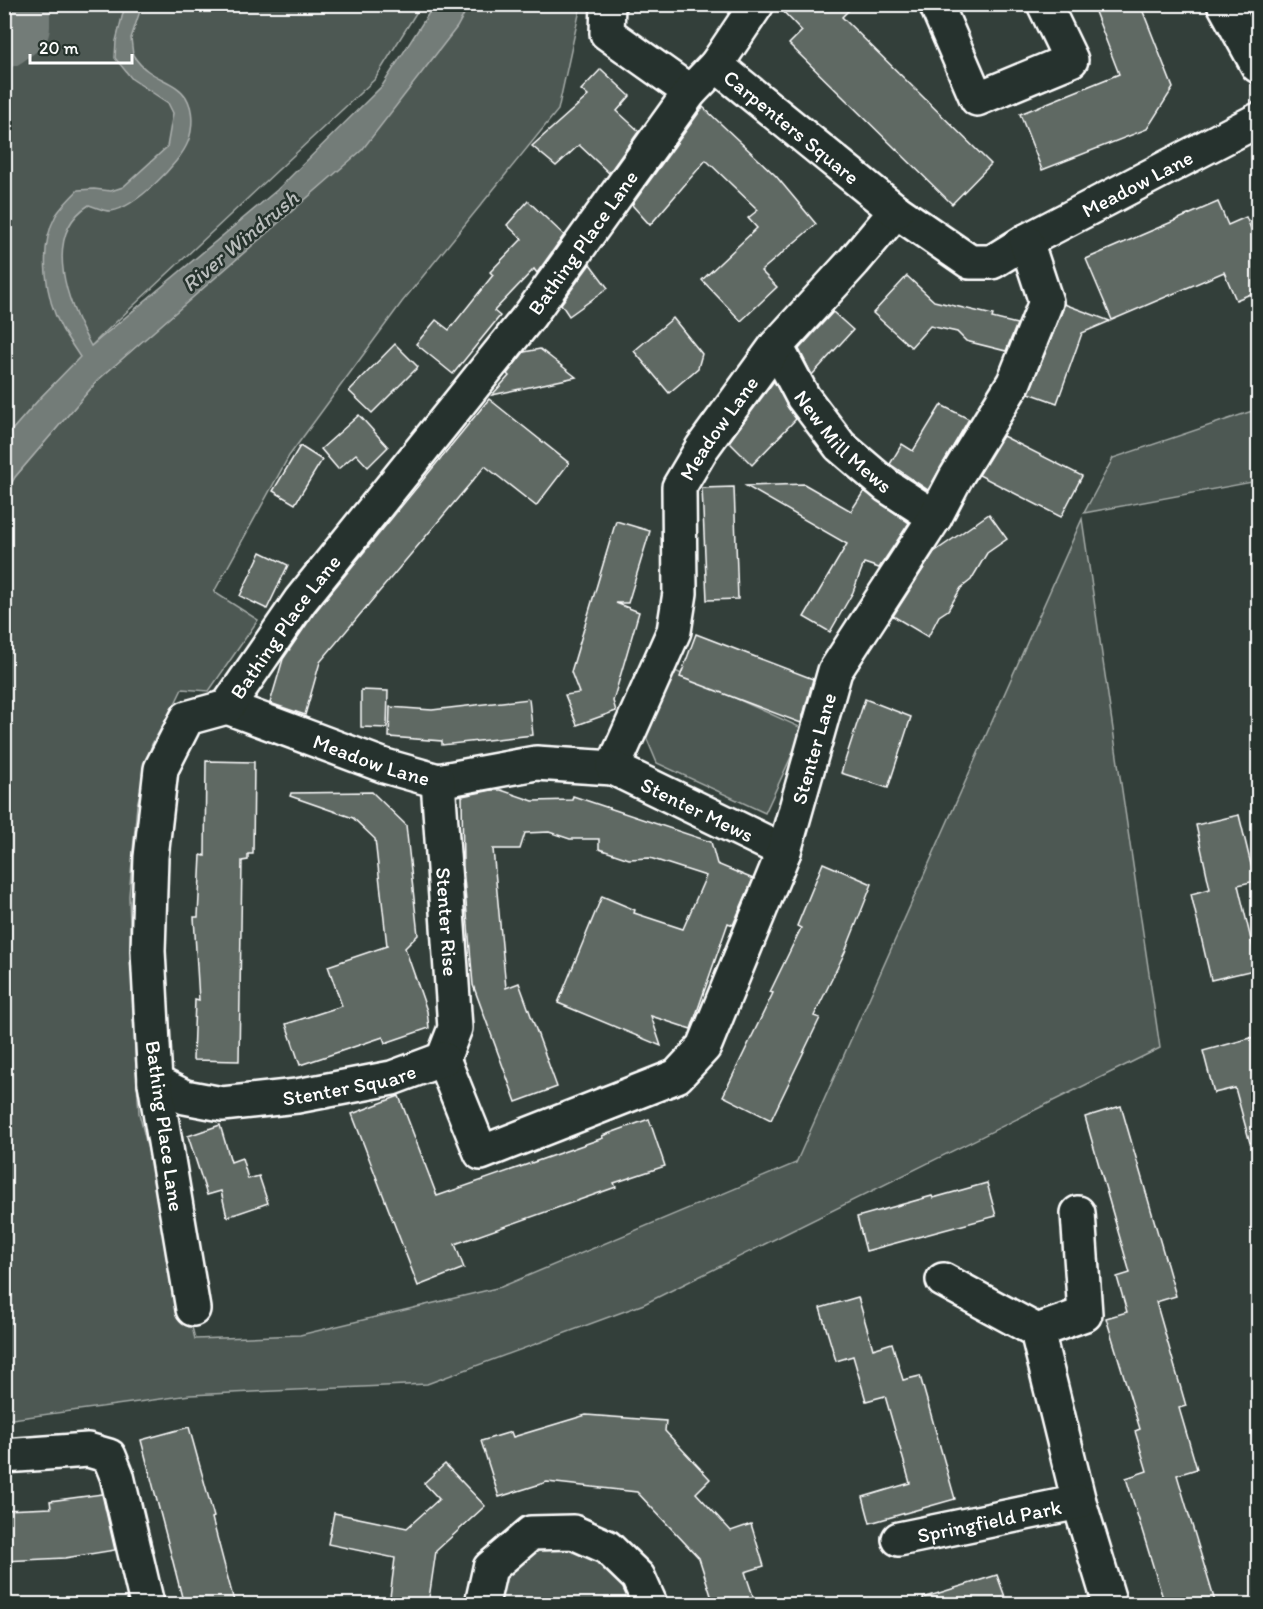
<svg xmlns="http://www.w3.org/2000/svg" width="1263" height="1609" font-family="Itim,sans-serif">
<style>
.green{fill:#4d5853;stroke:#a6aca9;stroke-width:1.5}
.water{fill:#737b78;stroke:#abb0ae;stroke-width:1.5}
.lines{fill:none;stroke-linecap:round;stroke-linejoin:round}
.river{stroke:#737b78;stroke-width:62}
.building{fill:#5f6964;stroke:#fff;stroke-width:1.5}
.minor-casing{stroke:#fff;stroke-width:38}
.primary-casing{stroke:#fff;stroke-width:38}
.minor{stroke:#26332d;stroke-width:33}
.primary{stroke:#26332d;stroke-width:33}
.labels{text-anchor:middle;dominant-baseline:central;stroke-width:5;stroke-linejoin:round;paint-order:stroke}
.street-label{font-size:21px;fill:#fff;stroke:#26332d}
.water-label{font-size:22px;font-style:italic;fill:#b9bdbc;stroke:#26332d}
</style>
<rect width="100%" height="100%" fill="#333f3a"/>
<filter id="ink" filterUnits="userSpaceOnUse"><feTurbulence type="fractalNoise" baseFrequency=".0167" numOctaves="2"/><feDisplacementMap in="SourceGraphic" scale="12" xChannelSelector="R" yChannelSelector="G"/><feConvolveMatrix kernelMatrix="1 2 1 2 8 2 1 2 1" color-interpolation-filters="sRGB"/></filter>
<g filter="url(#ink)">
<g class="green">
<polygon points="32,5 421,5 375,79 100,337 41,397 5,438 5,62 34,35"/>
<polygon points="467,5 581,5 558,110 402,302 289,456 214,592 258,620 209,691 182,689 171,712 152,744 137,805 129,896 133,1019 139,1113 195,1339 300,1335 501,1287 796,1163 1082,519 1160,1048 644,1304 427,1384 190,1395 5,1420 4,495 15,477 98,380 220,272"/>
<polygon points="1258,409 1258,481 1084,513 1113,458"/>
<polygon points="673,670 804,729 765,813 657,763 644,732"/>
<path d="M549,1546L573,1547L611,1566L636,1604H491C498,1574 522,1557 549,1546Z"/>
</g>
<path class="water" d="M125,5H142L131,38L133,55C137,61 142,67 148,71C160,80 178,84 186,97C194,110 193,129 188,142C180,163 135,208 111,211C105,212 96,207 89,205C40,236 69,306 91,346L277,190L382,86L434,5H469L457,27L362,150L98,380L15,477L5,495V438L41,397L80,357C74,348 68,339 62,329C45,298 38,248 56,215C62,206 70,198 78,190L94,189L111,191L123,187L167,147L173,113L168,103L132,79L115,58L116,41Z"/>
<g class="lines">
<polyline class="river" points="4,37 19,26 19,4"/>
</g>
<g class="building">
<polygon points="776,4 855,4 842,17 991,164 952,204 789,44 802,31"/>
<polygon points="1092,4 1140,4 1173,88 1147,129 1042,170 1020,114 1119,74"/>
<polygon points="601,69 630,96 617,111 639,131 609,173 579,145 556,166 532,146 588,96 581,90"/>
<polygon points="703,107 776,176 816,224 761,271 777,287 741,321 702,280 757,228 748,218 758,210 706,160 650,225 632,205"/>
<polygon points="528,201 564,235 537,273 534,269 494,311 500,316 453,374 416,344 436,320 449,330 493,275 490,272 522,239 507,225"/>
<polygon points="1218,202 1228,225 1246,217 1258,245 1258,291 1236,300 1224,272 1112,320 1086,259"/>
<polygon points="590,264 608,288 569,316 561,304"/>
<polygon points="907,276 934,301 993,315 992,318 1017,324 1006,351 966,341 957,332 930,326 911,347 873,313"/>
<polygon points="1064,304 1110,321 1082,333 1057,403 1029,393 1063,309"/>
<polygon points="833,312 853,330 812,375 799,349"/>
<polygon points="673,318 702,354 698,368 669,393 634,351"/>
<polygon points="395,344 418,367 372,413 349,391"/>
<polygon points="540,349 576,377 492,395 509,376 507,374 524,352"/>
<polygon points="774,381 787,406 796,419 752,465 729,442"/>
<polygon points="489,399 569,463 536,506 485,466 320,662 305,715 270,703 283,659 315,612"/>
<polygon points="941,405 969,419 928,490 890,464 902,444 913,451"/>
<polygon points="359,415 388,447 368,467 356,454 338,469 321,449"/>
<polygon points="1003,436 1082,476 1061,517 979,475"/>
<polygon points="300,446 322,460 295,504 273,491"/>
<polygon points="804,484 851,511 864,491 909,523 879,568 864,563 853,592 830,632 804,617 847,544 746,486"/>
<polygon points="734,487 738,599 707,600 702,488"/>
<polygon points="989,514 1007,539 987,553 971,580 961,588 948,610 939,616 928,637 893,616 934,552"/>
<polygon points="616,521 650,531 628,603 616,603 639,612 613,701 616,711 577,725 565,695 579,693 571,672"/>
<polygon points="261,552 288,565 267,609 240,596"/>
<polygon points="696,634 813,679 801,723 680,677"/>
<polygon points="361,690 388,691 387,728 361,727"/>
<polygon points="529,699 533,735 442,745 442,741 389,737 390,707 432,710"/>
<polygon points="865,699 911,717 888,788 841,773"/>
<polygon points="206,761 254,762 253,854 248,854 248,860 242,861 239,1061 193,1060 195,999 199,1000 194,917 198,917 201,855 205,856"/>
<polygon points="492,790 501,790 533,801 572,800 573,796 711,842 717,864 753,879 733,925 728,923 691,1029 651,1016 661,1046 558,1003 602,896 635,910 634,913 683,929 706,876 650,858 629,859 599,849 599,839 570,839 549,832 525,833 520,849 493,849 506,988 519,983 557,1087 516,1102 473,985 463,866 462,796"/>
<polygon points="372,792 406,825 418,935 405,948 427,1011 429,1028 385,1043 383,1037 300,1065 286,1024 342,1006 328,966 387,946 375,839 353,818 290,796 291,793"/>
<polygon points="1239,815 1255,881 1238,885 1258,969 1211,980 1191,894 1210,889 1196,825"/>
<polygon points="823,863 872,884 845,952 814,1016 820,1018 771,1120 723,1096 773,993 770,992 801,928 797,926"/>
<polygon points="1258,1036 1258,1142 1250,1143 1235,1088 1214,1093 1203,1051"/>
<polygon points="399,1096 437,1196 603,1138 602,1136 649,1119 665,1166 614,1183 616,1187 455,1244 464,1268 418,1286 352,1114"/>
<polygon points="1121,1106 1176,1296 1156,1302 1186,1406 1179,1408 1197,1469 1177,1475 1216,1605 1165,1605 1126,1478 1147,1471 1135,1431 1140,1429 1106,1318 1127,1312 1117,1277 1130,1273 1085,1117"/>
<polygon points="220,1125 231,1162 242,1158 248,1179 259,1176 268,1203 227,1217 221,1191 207,1195 188,1136"/>
<polygon points="987,1183 996,1216 866,1251 857,1217 932,1196 933,1198"/>
<polygon points="858,1297 873,1349 892,1343 903,1380 920,1376 955,1499 870,1523 863,1497 910,1483 885,1396 866,1401 853,1356 836,1361 820,1308"/>
<polygon points="586,1415 666,1421 665,1431 710,1479 696,1493 731,1531 751,1524 764,1566 745,1572 756,1605 714,1605 699,1558 637,1492 547,1482 499,1497 481,1441 511,1432 513,1437"/>
<polygon points="189,1427 214,1517 212,1518 235,1605 184,1605 172,1558 141,1440"/>
<polygon points="445,1464 485,1506 436,1551 428,1605 389,1605 395,1558 328,1544 334,1513 407,1528 439,1499 424,1483"/>
<polygon points="102,1494 115,1550 65,1558 4,1561 4,1510 51,1508 50,1501"/>
<polygon points="997,1575 1008,1605 924,1605 923,1598"/>
</g>
<g class="lines">
<defs>
<g id="minor">
<polyline points="608,4 607,33 690,92"/>
<polyline points="936,4 977,99 1071,60 1044,4"/>
<polyline points="716,65 757,4"/>
<path id="s1" d="M776,346L803,397L840,446L887,486L935,517"/>
<path id="s2" d="M227,707L385,766L438,781L536,763L613,768L674,631L680,593L679,487L702,448L776,346L854,261L896,211L970,262H992L1026,241L1258,120"/>
<path id="s3" d="M613,768L784,851"/>
<path id="s4" d="M438,781L455,1028L443,1059"/>
<path id="s5" d="M443,1059L481,1153L677,1076L704,1047L784,851L835,671L935,517L956,477L1014,382L1046,302L1026,241"/>
<path id="s6" d="M155,1082L185,1097L222,1104L297,1096L392,1078L443,1059"/>
<polyline points="943,1280 1037,1331 1079,1502 1110,1604"/>
<path id="s7" d="M193,1309L155,1082L148,951L151,857L161,769L187,718L227,707L300,601L530,315L690,92L716,65L896,211"/>
<polyline points="1037,1331 1085,1314 1078,1213"/>
<polyline points="4,1456 88,1450 109,1456 117,1476 147,1604"/>
<path id="s8" d="M899,1539L1079,1502"/>
<polyline points="482,1604 490,1568 531,1533 573,1532 607,1547 638,1577 650,1604"/>
</g>
<polyline id="primary" points="1224,4 1258,66"/>
</defs>
<use href="#minor" class="minor-casing"/>
<use href="#primary" class="primary-casing"/>
<use href="#minor" class="minor"/>
<use href="#primary" class="primary"/>
</g>
</g>
<g class="labels">
<g class="street-label">
<text stroke="none"><textPath href="#s7" startOffset="1548">Carpenters Square</textPath></text>
<text stroke="none"><textPath href="#s2" startOffset="1324">Meadow Lane</textPath></text>
<text stroke="none"><textPath href="#s7" startOffset="1228">Bathing Place Lane</textPath></text>
<text stroke="none"><textPath href="#s2" startOffset="766">Meadow Lane</textPath></text>
<text stroke="none"><textPath href="#s1" startOffset="118">New Mill Mews</textPath></text>
<text stroke="none"><textPath href="#s7" startOffset="742">Bathing Place Lane</textPath></text>
<text stroke="none"><textPath href="#s5" startOffset="670">Stenter Lane</textPath></text>
<text stroke="none"><textPath href="#s2" startOffset="154">Meadow Lane</textPath></text>
<text stroke="none"><textPath href="#s3" startOffset="94">Stenter Mews</textPath></text>
<text stroke="none"><textPath href="#s4" startOffset="141">Stenter Rise</textPath></text>
<text stroke="none"><textPath href="#s6" startOffset="200">Stenter Square</textPath></text>
<text transform="translate(165 1126) rotate(82)">Bathing Place Lane</text>
<text stroke="none"><textPath href="#s8" startOffset="92">Springfield Park</textPath></text>
</g>
<g class="water-label">
<text transform="translate(240 241) rotate(-40)">River Windrush</text>
</g>
</g>
<rect width="1263" height="1609" fill="none" stroke="#26332d" stroke-width="24"/>
<rect x="12" y="12" width="1239" height="1585" fill="none" stroke="#fff" stroke-width="2" filter="url(#ink)"/>
<path d="M30 54v9h102v-9" fill="none" stroke="#ffffff" stroke-width="3"/>
<text x="39" y="54" font-size="18" fill="#ffffff" stroke="#26332d" stroke-width="4.5" paint-order="stroke">20 m</text>
</svg>
